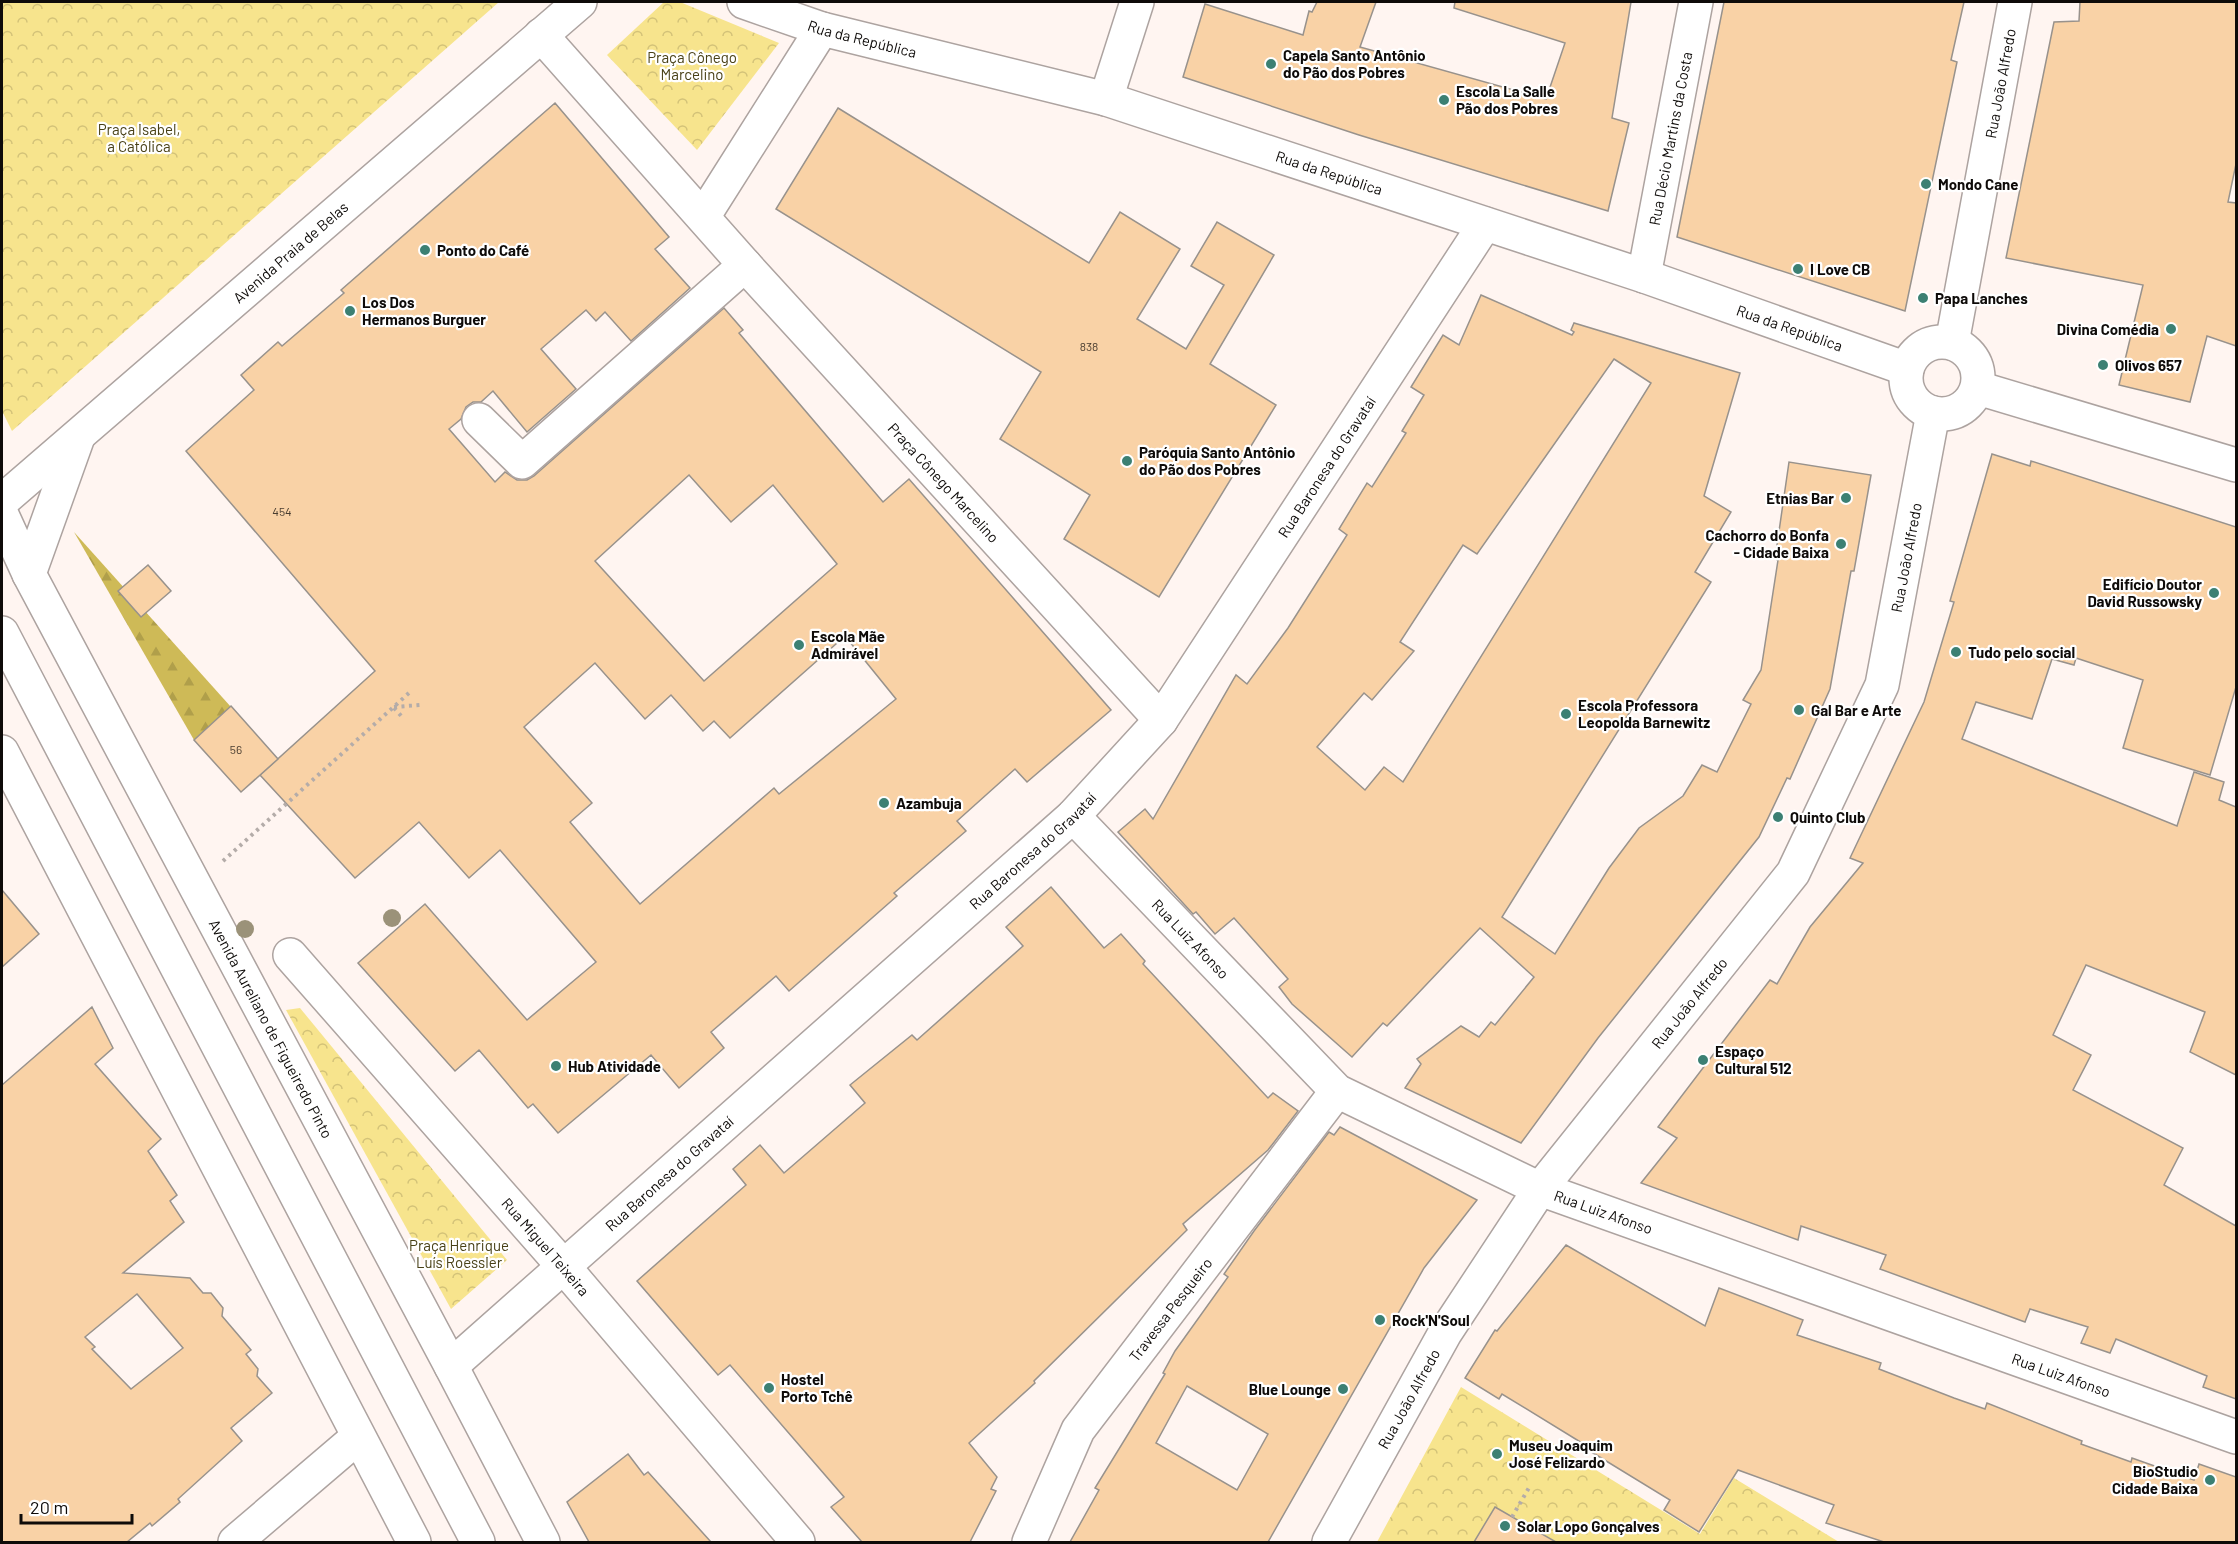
<svg xmlns="http://www.w3.org/2000/svg" width="2238" height="1544" font-family="Barlow,sans-serif">
<style>
.forest{fill:url(#forest-firs)}
.park{fill:url(#park-crowns)}
.building{fill:#f9d2a6;stroke:#98928c;stroke-width:1.5;fill-rule:evenodd}
.lines{fill:none;stroke-linecap:round;stroke-linejoin:round}
.minor-casing{stroke:#ada3a0;stroke-width:36}
.major-casing{stroke:#ada3a0;stroke-width:36}
.path{stroke:#b4aca9;stroke-width:4;stroke-dasharray:3 4.5;stroke-linecap:butt}
.minor{stroke:#fff;stroke-width:33}
.major{stroke:#fff;stroke-width:33}
.tree{fill:#9b9279}
.poi-dot{fill:#3c8073;stroke:#fff;stroke-width:2}
.labels{text-anchor:middle;dominant-baseline:central;stroke-width:4.5;stroke-linejoin:round;paint-order:stroke}
.number-label{font-size:12px;fill:#493d30}
.street-label{font-size:15px;fill:#0e0b09;stroke:#fff}
.poi-label{font-size:15px;font-weight:bold;fill:#0e0b09;stroke:#fff;text-anchor:start}
.park-label{font-size:15px;fill:#494117;stroke:#fff}
</style>
<defs>
<pattern id="forest-firs" width="22" height="20" patternUnits="userSpaceOnUse" patternTransform="scale(1.5)"><rect width="22" height="20" fill="#ceba57"/><path d="M5 1l3.5 6h-7zM16 11l3.5 6h-7z" fill="#b09f4a"/></pattern>
<pattern id="park-crowns" width="20" height="18" patternUnits="userSpaceOnUse" patternTransform="scale(1.5)"><rect width="20" height="18" fill="#f7e48d"/><path d="M2 6a3 3 0 1 1 6 0M12 15a3 3 0 1 1 6 0" fill="none" stroke="#d3c278"/></pattern>
</defs>
<rect width="100%" height="100%" fill="#fff5f1"/>
<polygon class="forest" points="74,532 231,707 194,740"/>
<g class="park">
<polygon points="2,2 499,2 12,431 2,411"/>
<polygon points="664,2 680,2 779,43 697,150 607,55"/>
<polygon points="300,1008 507,1260 451,1309 286,1010"/>
<polygon points="1461,1387 1700,1534 1734,1478 1839,1542 1377,1542"/>
</g>
<g class="building">
<polygon points="1317,2 1376,2 1360,47 1546,99 1565,43 1454,8 1455,2 1631,2 1612,118 1629,123 1608,211 1359,135 1183,77 1205,4 1303,35 1309,11 1312,12"/>
<polygon points="1724,2 1964,2 1951,60 1957,62 1905,311 1677,237"/>
<polygon points="2080,2 2236,2 2236,164 2228,202 2236,203 2236,346 2207,336 2190,402 2119,385 2143,285 2006,258 2054,22 2079,21"/>
<path d="M555,103L669,237L655,249L690,288L631,341L605,312L596,321L586,310L541,349L576,389L527,432L493,391L481,402H473L466,407L461,419L449,429L495,482L505,472L517,480H527L534,476L724,308L743,330L739,333L883,502L909,479L1111,710L1027,782L1015,769L957,821L966,831L894,893L897,896L789,991L776,976L711,1032L724,1048L679,1088L651,1055L558,1133L533,1104L528,1108L479,1050L455,1071L358,963L425,904L527,1020L596,962L500,850L469,878L419,822L355,878L260,775L375,671L186,451L254,390L241,375L278,342L282,346L344,293L341,290ZM689,475L731,522L773,485L837,564L704,681L595,561ZM845,636L896,699L779,794L774,788L640,904L570,822L592,803L524,727L595,663L645,719L671,695L703,731L714,721L730,738Z"/>
<polygon points="838,108 1089,263 1120,212 1180,249 1137,319 1186,349 1224,285 1191,266 1217,222 1274,255 1210,364 1276,405 1159,597 1064,539 1090,495 1000,439 1041,372 776,209"/>
<path d="M1481,295L1572,335L1574,332L1571,330L1574,323L1740,373L1704,496L1731,512L1695,572L1711,582L1502,917L1555,954L1609,868L1639,828L1683,796L1702,765L1717,772L1751,704L1743,700L1761,670L1778,560L1775,559L1789,462L1871,475L1854,571H1851L1830,689L1790,779L1787,778L1759,837L1598,1038L1521,1143L1405,1088L1421,1064L1417,1059L1461,1026L1479,1037L1491,1022L1495,1025L1534,977L1480,928L1387,1026L1383,1023L1352,1057L1292,1004L1279,987L1288,979L1234,918L1215,934L1196,912L1193,914L1118,832L1145,809L1153,819L1236,675L1247,684L1288,628L1347,535L1339,529L1367,483L1372,487L1406,433L1402,431L1424,395L1411,387L1443,335L1459,345ZM1614,359L1651,383L1403,782L1384,767L1365,790L1317,747L1364,693L1372,700L1414,651L1400,642L1463,545L1477,554Z"/>
<polygon points="1992,454 2030,466 2031,461 2236,527 2236,687 2210,775 2123,748 2143,680 2076,658 2074,665 2052,659 2032,719 1976,702 1962,739 2177,826 2194,772 2224,782 2219,800 2236,807 2236,1075 2190,1052 2205,1012 2086,965 2053,1035 2091,1055 2073,1090 2183,1148 2164,1185 2236,1226 2236,1399 2203,1387 2207,1376 2116,1339 2110,1353 2081,1343 2088,1327 2030,1309 2025,1322 1880,1269 1886,1255 1801,1226 1798,1240 1641,1183 1677,1138 1658,1127 1770,980 1777,984 1810,927 1863,863 1850,858 1924,702 1954,602 1950,601"/>
<polygon points="148,565 171,591 141,617 118,591"/>
<polygon points="231,706 278,759 241,792 194,740"/>
<polygon points="1051,887 1104,948 1121,934 1145,961 1143,964 1268,1098 1273,1093 1298,1111 1268,1150 1183,1224 1187,1230 1034,1381 1035,1383 969,1443 997,1477 991,1489 996,1491 970,1542 862,1542 831,1507 844,1497 730,1365 718,1375 637,1281 746,1185 733,1169 760,1145 784,1173 865,1103 850,1085 912,1035 917,1040 1023,946 1006,927"/>
<polygon points="2,890 39,934 2,967"/>
<path d="M92,1007L113,1048L95,1064L161,1139L148,1151L177,1195L170,1201L184,1222L123,1273L190,1278L203,1293H211L223,1308L222,1316L251,1350L246,1354L258,1369L257,1376L272,1393L231,1428L242,1441L178,1499L180,1502L152,1526L150,1523L127,1542H2V1085ZM137,1294L183,1348L131,1389L92,1349L95,1347L85,1337Z"/>
<path d="M1340,1127L1477,1200L1424,1268L1268,1542H1070L1099,1490L1095,1488L1165,1374L1163,1373L1175,1351L1228,1277L1224,1274L1254,1231L1329,1132L1334,1135ZM1187,1386L1268,1434L1237,1490L1156,1443Z"/>
<polygon points="1566,1245 1705,1326 1719,1288 1803,1320 1797,1335 1881,1363 1879,1369 1954,1398 1985,1409 1987,1403 2082,1441 2081,1444 2131,1462 2132,1458 2194,1480 2199,1464 2236,1477 2236,1542 1884,1542 1826,1523 1834,1505 1738,1470 1699,1532 1664,1510 1670,1500 1580,1445 1582,1443 1502,1394 1499,1399 1465,1378 1495,1330 1497,1331"/>
<polygon points="628,1454 644,1475 648,1472 711,1542 589,1542 567,1502"/>
<polygon points="1495,1507 1556,1542 1474,1542"/>
</g>
<g class="lines">
<defs>
<g id="minor">
<path id="s1" d="M744,2L822,29L1106,99L1644,276L1907,369"/>
<path id="s2" d="M541,35L745,265L1161,720"/>
<polyline points="1106,99 1137,2"/>
<polyline points="703,217 822,29"/>
<path id="s3" d="M1644,276L1696,2"/>
<circle cx="1942" cy="378" r="36"/>
<path id="s4" d="M1952,343L2015,2"/>
<polyline points="1978,388 2236,465"/>
<polyline points="479,420 522,462 745,265"/>
<polyline points="2,633 478,1542"/>
<path id="s5" d="M1073,816L1337,1091L1540,1189L2236,1437"/>
<path id="s6" d="M290,955L564,1267L798,1542"/>
<path id="s7" d="M451,1366L1073,816L1161,720L1485,224"/>
<polyline points="235,1542 358,1437"/>
<path id="s8" d="M1029,1542L1078,1430L1337,1091"/>
<path id="s9" d="M1329,1542L1445,1333L1540,1189L1793,873L1882,685L1933,413"/>
</g>
<g id="major">
<path id="s10" d="M2,501L580,2"/>
<path id="s11" d="M2,515L29,574L451,1366L543,1542"/>
<polyline points="29,574 78,437"/>
<polyline points="2,752 414,1542"/>
</g>
</defs>
<use href="#minor" class="minor-casing"/>
<use href="#major" class="major-casing"/>
<g class="path">
<polyline points="394,707 420,705"/>
<polyline points="394,708 404,719"/>
<polyline points="223,861 409,693"/>
<polyline points="1512,1517 1530,1486"/>
</g>
<use href="#minor" class="minor"/>
<use href="#major" class="major"/>
</g>
<g class="tree">
<circle cx="392" cy="918" r="9"/>
<circle cx="245" cy="929" r="9"/>
</g>
<g class="poi-dot">
<circle cx="1271" cy="64" r="6"/>
<circle cx="1444" cy="100" r="6"/>
<circle cx="1926" cy="184" r="6"/>
<circle cx="425" cy="250" r="6"/>
<circle cx="1798" cy="269" r="6"/>
<circle cx="1923" cy="298" r="6"/>
<circle cx="350" cy="311" r="6"/>
<circle cx="2171" cy="329" r="6"/>
<circle cx="2103" cy="365" r="6"/>
<circle cx="1127" cy="461" r="6"/>
<circle cx="1846" cy="498" r="6"/>
<circle cx="1841" cy="544" r="6"/>
<circle cx="2214" cy="593" r="6"/>
<circle cx="799" cy="645" r="6"/>
<circle cx="1956" cy="652" r="6"/>
<circle cx="1799" cy="710" r="6"/>
<circle cx="1566" cy="714" r="6"/>
<circle cx="884" cy="803" r="6"/>
<circle cx="1778" cy="817" r="6"/>
<circle cx="1703" cy="1060" r="6"/>
<circle cx="556" cy="1066" r="6"/>
<circle cx="1380" cy="1320" r="6"/>
<circle cx="769" cy="1388" r="6"/>
<circle cx="1343" cy="1389" r="6"/>
<circle cx="1497" cy="1454" r="6"/>
<circle cx="2210" cy="1480" r="6"/>
<circle cx="1505" cy="1526" r="6"/>
</g>
<g class="labels">
<g class="number-label">
<text x="1089" y="346">838</text>
<text x="282" y="511">454</text>
<text x="236" y="749">56</text>
</g>
<g class="street-label">
<text stroke="none"><textPath href="#s1" startOffset="124">Rua da República</textPath></text>
<text stroke="none"><textPath href="#s4" startOffset="264">Rua João Alfredo</textPath></text>
<text stroke="none"><textPath href="#s3" startOffset="140">Rua Décio Martins da Costa</textPath></text>
<text stroke="none"><textPath href="#s1" startOffset="610">Rua da República</textPath></text>
<text stroke="none"><textPath href="#s10" startOffset="381">Avenida Praia de Belas</textPath></text>
<text stroke="none"><textPath href="#s1" startOffset="1096">Rua da República</textPath></text>
<text stroke="none"><textPath href="#s7" startOffset="1263">Rua Baronesa do Gravataí</textPath></text>
<text stroke="none"><textPath href="#s2" startOffset="602">Praça Cônego Marcelino</textPath></text>
<text stroke="none"><textPath href="#s9" startOffset="1154">Rua João Alfredo</textPath></text>
<text stroke="none"><textPath href="#s7" startOffset="777">Rua Baronesa do Gravataí</textPath></text>
<text stroke="none"><textPath href="#s5" startOffset="170">Rua Luiz Afonso</textPath></text>
<text stroke="none"><textPath href="#s9" startOffset="650">Rua João Alfredo</textPath></text>
<text stroke="none"><textPath href="#s11" startOffset="580">Avenida Aureliano de Figueiredo Pinto</textPath></text>
<text stroke="none"><textPath href="#s7" startOffset="291">Rua Baronesa do Gravataí</textPath></text>
<text stroke="none"><textPath href="#s5" startOffset="674">Rua Luiz Afonso</textPath></text>
<text stroke="none"><textPath href="#s6" startOffset="388">Rua Miguel Teixeira</textPath></text>
<text stroke="none"><textPath href="#s8" startOffset="274">Travessa Pesqueiro</textPath></text>
<text stroke="none"><textPath href="#s5" startOffset="1160">Rua Luiz Afonso</textPath></text>
<text stroke="none"><textPath href="#s9" startOffset="164">Rua João Alfredo</textPath></text>
</g>
<g class="poi-label">
<text x="1283" y="55">Capela Santo Antônio<tspan x="1283" dy="17">do Pão dos Pobres</tspan></text>
<text x="1456" y="91">Escola La Salle<tspan x="1456" dy="17">Pão dos Pobres</tspan></text>
<text x="1938" y="184">Mondo Cane</text>
<text x="437" y="250">Ponto do Café</text>
<text x="1810" y="269">I Love CB</text>
<text x="1935" y="298">Papa Lanches</text>
<text x="362" y="302">Los Dos<tspan x="362" dy="17">Hermanos Burguer</tspan></text>
<text x="2159" y="329" text-anchor="end">Divina Comédia</text>
<text x="2115" y="365">Olivos 657</text>
<text x="1139" y="452">Paróquia Santo Antônio<tspan x="1139" dy="17">do Pão dos Pobres</tspan></text>
<text x="1834" y="498" text-anchor="end">Etnias Bar</text>
<text x="1829" y="535" text-anchor="end">Cachorro do Bonfa<tspan x="1829" dy="17">- Cidade Baixa</tspan></text>
<text x="2202" y="584" text-anchor="end">Edifício Doutor<tspan x="2202" dy="17">David Russowsky</tspan></text>
<text x="811" y="636">Escola Mãe<tspan x="811" dy="17">Admirável</tspan></text>
<text x="1968" y="652">Tudo pelo social</text>
<text x="1578" y="705">Escola Professora<tspan x="1578" dy="17">Leopolda Barnewitz</tspan></text>
<text x="1811" y="710">Gal Bar e Arte</text>
<text x="896" y="803">Azambuja</text>
<text x="1790" y="817">Quinto Club</text>
<text x="1715" y="1051">Espaço<tspan x="1715" dy="17">Cultural 512</tspan></text>
<text x="568" y="1066">Hub Atividade</text>
<text x="1392" y="1320">Rock'N'Soul</text>
<text x="781" y="1379">Hostel<tspan x="781" dy="17">Porto Tchê</tspan></text>
<text x="1331" y="1389" text-anchor="end">Blue Lounge</text>
<text x="1509" y="1445">Museu Joaquim<tspan x="1509" dy="17">José Felizardo</tspan></text>
<text x="2198" y="1471" text-anchor="end">BioStudio<tspan x="2198" dy="17">Cidade Baixa</tspan></text>
<text x="1517" y="1526">Solar Lopo Gonçalves</text>
</g>
<g class="park-label">
<text x="692" y="57">Praça Cônego<tspan x="692" dy="17">Marcelino</tspan></text>
<text x="139" y="129">Praça Isabel,<tspan x="139" dy="17">a Católica</tspan></text>
<text x="459" y="1245">Praça Henrique<tspan x="459" dy="17">Luís Roessler</tspan></text>
</g>
</g>
<rect width="2238" height="1544" fill="none" stroke="#0e0b09" stroke-width="6"/>
<path d="M21 1514v9h111v-9" fill="none" stroke="#0e0b09" stroke-width="3"/>
<text x="30" y="1514" font-size="18" fill="#0e0b09" stroke="#ffffff" stroke-width="4.5" paint-order="stroke">20 m</text>
</svg>
